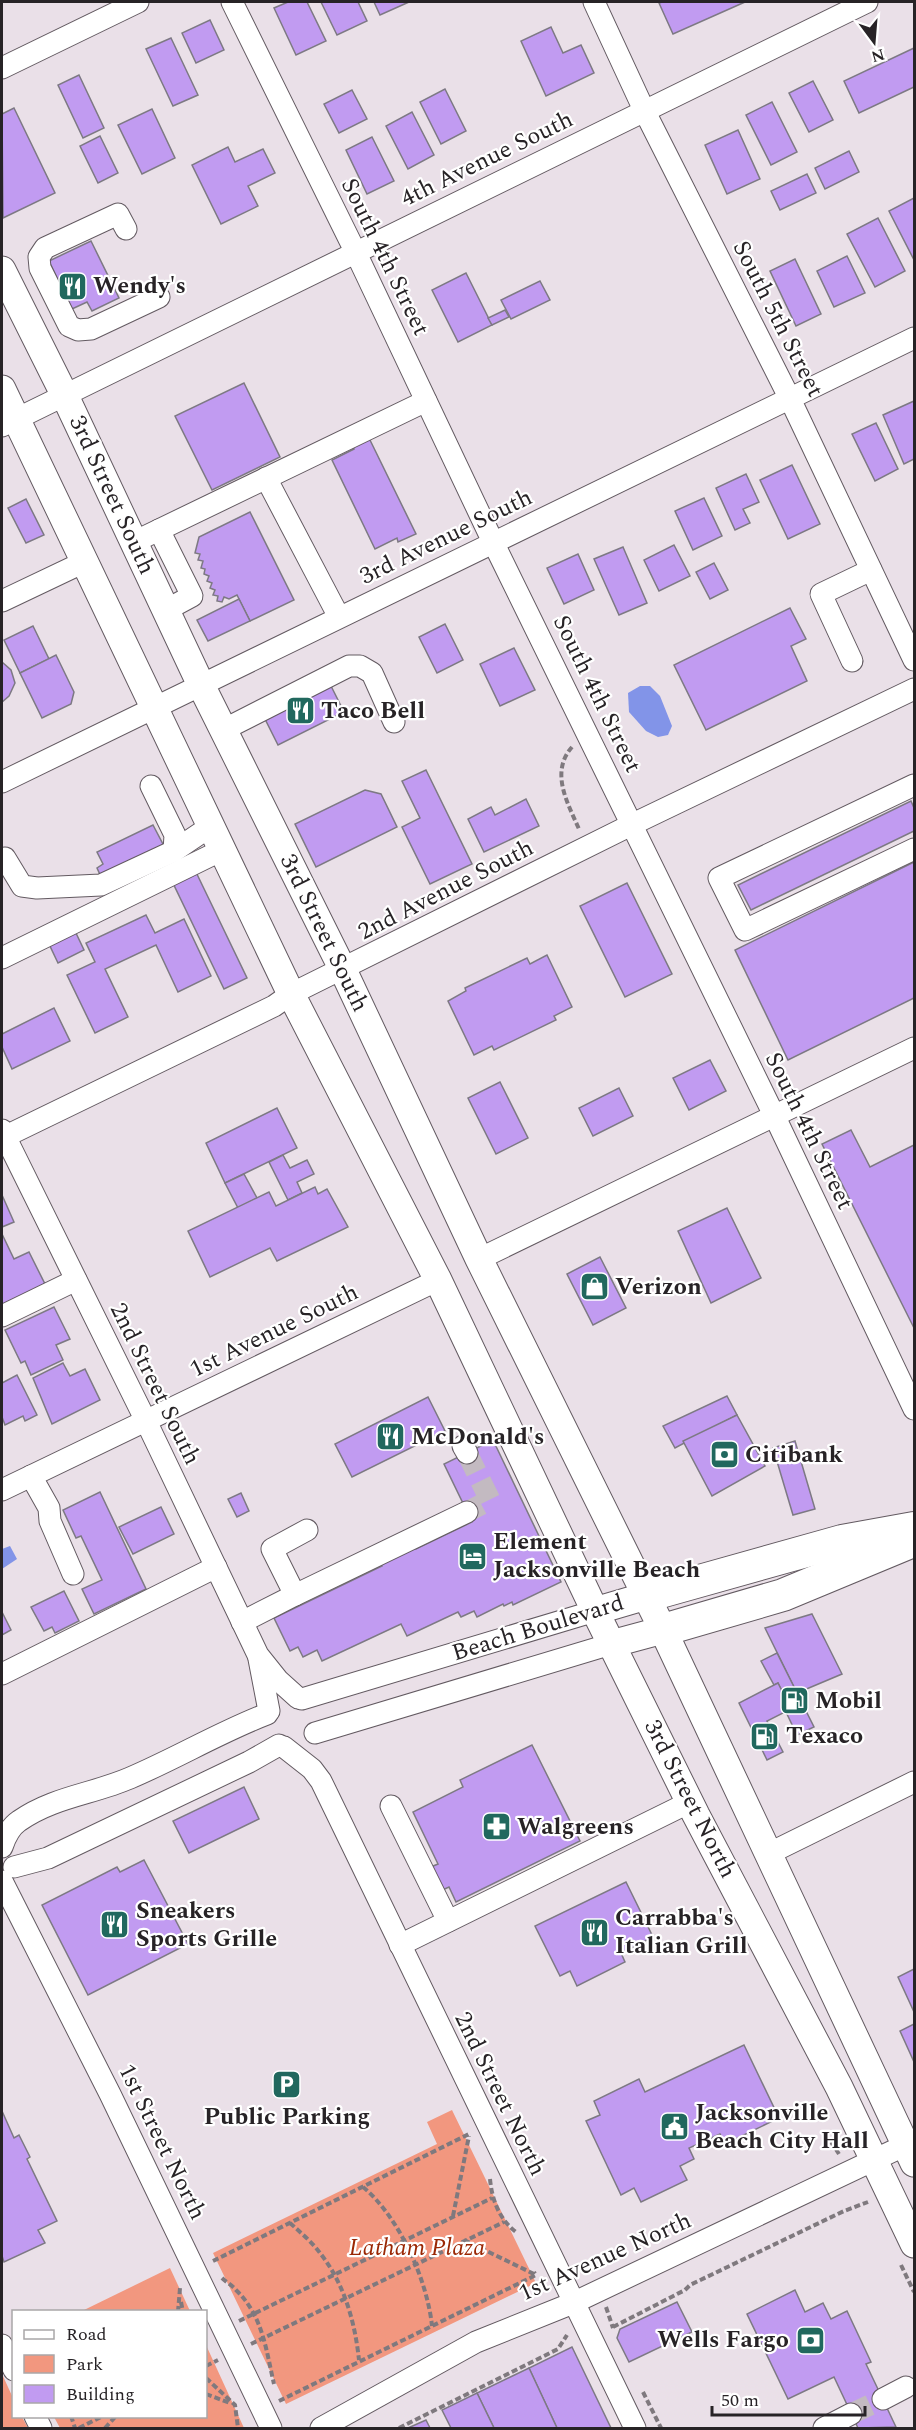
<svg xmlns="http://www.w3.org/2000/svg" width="916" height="2430" font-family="Spectral,serif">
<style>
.green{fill:#f2977f}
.water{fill:#8294e8}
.building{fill:#c19bf1;stroke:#7d7983;stroke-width:1.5}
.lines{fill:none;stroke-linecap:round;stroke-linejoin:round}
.minor-tunnel{stroke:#c3bac1;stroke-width:21;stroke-dasharray:21 10;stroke-linecap:butt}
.minor-casing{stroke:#635a61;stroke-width:23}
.major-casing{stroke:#635a61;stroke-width:29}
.highway-casing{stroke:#635a61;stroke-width:34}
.path{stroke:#7f797e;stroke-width:4;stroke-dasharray:6 3;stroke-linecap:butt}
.minor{stroke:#fff;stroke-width:21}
.major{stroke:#fff;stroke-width:27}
.highway{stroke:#fff;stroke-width:32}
.labels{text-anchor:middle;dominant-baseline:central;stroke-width:4.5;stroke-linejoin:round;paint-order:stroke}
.street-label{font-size:24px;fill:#272326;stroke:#fff}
.poi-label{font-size:24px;font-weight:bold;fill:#272326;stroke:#fff;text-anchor:start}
.park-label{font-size:24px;font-style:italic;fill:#9a2704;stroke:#fff}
</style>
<rect width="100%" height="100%" fill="#eae0e8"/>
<g class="green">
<polygon points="452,2110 536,2283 286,2404 213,2253 437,2144 427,2122"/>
<polygon points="170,2268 190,2311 82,2311"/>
<polygon points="206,2345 244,2428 60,2428 54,2417 206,2416"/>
<polygon points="2,2374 13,2398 14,2416 22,2417 28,2428 2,2428"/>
</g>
<g class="water">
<polygon points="640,686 650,686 660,696 672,726 668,735 658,737 646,731 629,712 628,693"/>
<polygon points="10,1546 17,1559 2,1569 2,1549"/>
</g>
<g class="building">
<polygon points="288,2 307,2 326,41 296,55 274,8"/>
<polygon points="321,2 358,2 367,21 337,35"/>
<polygon points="374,2 409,2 380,15"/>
<polygon points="662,2 745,2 673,34 659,3"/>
<polygon points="210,20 224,50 196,63 182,33"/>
<polygon points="551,27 563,53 581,45 594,73 546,96 521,41"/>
<polygon points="171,38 198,95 173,106 146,49"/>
<polygon points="914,48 914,87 859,113 844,81"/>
<polygon points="79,75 104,128 83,138 58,85"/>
<polygon points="813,81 833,120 809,132 789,93"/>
<polygon points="445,89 466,131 441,144 420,102"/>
<polygon points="352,90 367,119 339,133 324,104"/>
<polygon points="772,102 797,152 771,165 746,115"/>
<polygon points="14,108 55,193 3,218 2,114"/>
<polygon points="152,109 175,158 142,174 118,125"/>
<polygon points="412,112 434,155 408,169 386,126"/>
<polygon points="738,130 760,179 727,194 705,145"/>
<polygon points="100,136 118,173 98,183 80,146"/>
<polygon points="372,137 394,181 367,194 346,150"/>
<polygon points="228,147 235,162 263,149 275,173 248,186 258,206 221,224 192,165"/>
<polygon points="849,151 859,172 825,189 815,168"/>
<polygon points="807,174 816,193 780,210 771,191"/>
<polygon points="914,198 914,260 889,211"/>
<polygon points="878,218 905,271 875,287 847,234"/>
<polygon points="91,241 119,298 92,311 87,302 72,309 49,261"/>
<polygon points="847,256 865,293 834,307 817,271"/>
<polygon points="795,259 821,314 796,326 770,271"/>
<polygon points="466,273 492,325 458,342 432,290"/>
<polygon points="540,281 550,300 511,319 501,300"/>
<polygon points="505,310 509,317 492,325 488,318"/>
<polygon points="244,383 280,457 212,490 175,416"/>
<polygon points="914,401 914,459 904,464 883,415"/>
<polygon points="876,423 898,469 875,481 852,434"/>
<polygon points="369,438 416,534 398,542 397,538 375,549 332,460 354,449 353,446"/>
<polygon points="792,465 820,524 788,539 760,480"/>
<polygon points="746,474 759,502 743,509 750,523 735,530 716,488"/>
<polygon points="704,498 722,536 693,550 675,511"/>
<polygon points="26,499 44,535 26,543 8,508"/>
<polygon points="250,512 294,600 250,621 237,595 229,599 224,597 222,602 217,601 218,596 213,595 215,590 210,588 212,583 207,581 209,576 204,574 205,569 201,568 203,561 198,560 200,554 195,553 199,537"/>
<polygon points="674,545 690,576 659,591 644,560"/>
<polygon points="623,547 647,603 619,615 594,559"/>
<polygon points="578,554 594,590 564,604 547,568"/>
<polygon points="714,563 728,590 710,599 696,572"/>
<polygon points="239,599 250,621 208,641 197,620"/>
<polygon points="790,608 806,639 791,646 807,681 706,730 674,665"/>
<polygon points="445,624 463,660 437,673 419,637"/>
<polygon points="33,626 49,659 20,673 4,640"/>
<polygon points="514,648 535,690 500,706 480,664"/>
<polygon points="56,655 74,692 71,704 42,718 20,673"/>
<polygon points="2,662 11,670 15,683 9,696 2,702"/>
<polygon points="329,682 344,712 278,745 263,715"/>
<polygon points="426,770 472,864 430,884 402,827 420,818 402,781"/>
<polygon points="365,790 381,794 397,827 316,867 295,824"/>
<polygon points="526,799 539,826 484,852 468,819 491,807 495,815"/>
<polygon points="911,801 914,808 914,831 751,910 738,885"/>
<polygon points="153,825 165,848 102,879 97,868 103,864 97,852"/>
<polygon points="914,862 914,998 788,1060 735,950"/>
<polygon points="194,868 247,978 224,989 171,879"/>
<polygon points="627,883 672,974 625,997 580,906"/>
<polygon points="146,915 155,933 184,919 211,976 178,992 156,945 105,969 128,1017 95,1033 67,975 95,962 86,943"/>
<polygon points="75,931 84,950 58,963 49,944"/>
<polygon points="547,955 572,1007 554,1016 556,1020 494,1050 492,1046 474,1055 448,1001 466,991 465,988 527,958 530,964"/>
<polygon points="54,1008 70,1041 12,1069 2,1047 2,1034"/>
<polygon points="710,1060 726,1091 689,1110 673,1078"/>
<polygon points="500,1082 528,1138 496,1154 468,1098"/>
<polygon points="619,1088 633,1116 593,1136 579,1108"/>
<polygon points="277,1108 297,1148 225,1183 206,1143"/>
<polygon points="851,1130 870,1167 914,1145 914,1328 822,1144"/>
<polygon points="283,1155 290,1168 307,1160 314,1174 297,1182 302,1193 288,1200 269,1162"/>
<polygon points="244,1174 257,1198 238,1208 225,1183"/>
<polygon points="315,1187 318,1194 327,1189 348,1227 277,1261 270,1248 210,1277 188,1231 269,1192 276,1206"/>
<polygon points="2,1195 14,1222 2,1227"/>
<polygon points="727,1208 761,1278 711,1303 678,1231"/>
<polygon points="2,1234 14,1259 29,1252 45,1284 2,1305"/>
<polygon points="600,1257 626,1308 593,1325 567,1274"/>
<polygon points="54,1307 70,1339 56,1345 63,1360 31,1375 25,1361 21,1363 5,1330"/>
<polygon points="63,1363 70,1376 85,1369 100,1400 52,1424 33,1378"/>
<polygon points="17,1375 37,1415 25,1421 23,1416 5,1425 2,1417 2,1383"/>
<polygon points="727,1396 737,1415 675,1448 663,1426"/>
<polygon points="428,1397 445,1431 352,1477 335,1444"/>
<polygon points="737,1415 765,1466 712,1496 683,1441"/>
<polygon points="493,1440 561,1582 513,1605 512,1602 504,1606 503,1604 477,1617 474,1611 461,1617 458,1612 407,1636 401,1624 322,1661 317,1650 303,1657 298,1647 290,1651 274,1618 382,1566 380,1563 415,1546 416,1549 472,1522 444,1464"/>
<polygon points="795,1441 815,1509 793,1515 773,1448"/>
<polygon points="100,1492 146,1589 94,1614 82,1589 102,1580 81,1536 76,1538 63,1510"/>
<polygon points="241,1493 249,1511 237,1517 228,1499"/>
<polygon points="161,1507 174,1534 133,1554 119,1527"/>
<polygon points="64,1591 79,1621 55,1633 52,1627 44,1631 31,1607"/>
<polygon points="2,1612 11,1630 2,1635"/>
<polygon points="812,1614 842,1674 797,1693 765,1628"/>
<polygon points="777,1653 814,1727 797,1735 786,1712 791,1709 778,1683 774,1685 761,1661"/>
<polygon points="778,1683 791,1709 767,1721 783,1752 767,1760 739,1703"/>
<polygon points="532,1745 580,1841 456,1902 449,1887 438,1892 426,1869 438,1864 413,1812 463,1787 460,1780"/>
<polygon points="244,1787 259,1819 189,1853 173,1821"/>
<polygon points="144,1860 188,1944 88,1995 42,1905 117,1867 120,1872"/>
<polygon points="626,1882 653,1937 621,1953 625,1962 577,1986 570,1971 560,1976 535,1926"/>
<polygon points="914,1969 914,2012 898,1977"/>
<polygon points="914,2024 914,2062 900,2031"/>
<polygon points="744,2045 779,2118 725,2144 720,2134 689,2148 694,2159 680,2166 687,2180 641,2202 634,2188 621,2195 586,2121 600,2115 594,2101 639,2079 645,2092"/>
<polygon points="2,2111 14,2138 19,2135 30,2157 27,2159 57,2221 38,2230 45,2243 4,2262 2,2256"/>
<polygon points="795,2290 805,2312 823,2303 831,2319 847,2311 871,2362 866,2364 896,2427 858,2428 834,2377 788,2399 747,2314"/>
<polygon points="677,2302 692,2332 629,2362 617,2338 620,2329"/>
<polygon points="572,2347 611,2428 557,2428 529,2368"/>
<polygon points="529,2368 557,2428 494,2428 477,2393"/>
<polygon points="477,2393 494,2428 451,2428 442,2410"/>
<polygon points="426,2420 430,2428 408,2428"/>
</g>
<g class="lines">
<g class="minor-tunnel">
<polyline points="467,1453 490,1500 467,1512"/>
<polyline points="851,2414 883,2399"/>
</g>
<defs>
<g id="minor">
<polyline points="232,2 356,253 493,542 775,1117 914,1409"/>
<polyline points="594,2 644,110 790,399 914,660"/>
<polyline points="2,68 138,2"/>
<polyline points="126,229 118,214 45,248 39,257 40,268 69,326 78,330 91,329 159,297"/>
<polyline points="2,426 867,2"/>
<polyline points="266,478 339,617"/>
<polyline points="159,530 192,596 166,610"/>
<polyline points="134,542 426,401"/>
<polyline points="2,601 84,562"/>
<polyline points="852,661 821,594 871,570"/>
<polyline points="223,730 349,666 360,666 372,673 394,722"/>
<polyline points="2,782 914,338"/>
<polyline points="914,785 719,878 745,930 914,849"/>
<polyline points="151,786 175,835 174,851"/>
<polyline points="5,858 22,886 37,888 101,885 174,851 211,826"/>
<polyline points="2,958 222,850"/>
<polyline points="2,1130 146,1421 258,1655 278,1680 298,1698"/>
<polyline points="2,1138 274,1006 291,994 633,824 914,689"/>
<polyline points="479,1259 914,1048"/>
<polyline points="2,1316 76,1280"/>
<polyline points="463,1446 467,1453"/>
<polyline points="31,1476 49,1508 50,1521 73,1574"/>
<polyline points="2,1490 438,1280"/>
<polyline points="295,1595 467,1512"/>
<polyline points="242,1622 295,1595 272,1549 307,1530"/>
<polyline points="259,1659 269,1711"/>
<polyline points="2,1674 216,1567"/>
<polyline points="302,1699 595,1611"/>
<polyline points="315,1733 611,1644"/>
<polyline points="284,1747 312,1769 321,1781 635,2428"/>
<polyline points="391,1806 448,1921"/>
<path d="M2,1847C5,1838 10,1827 19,1821C53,1797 93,1794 130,1778C177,1758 220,1732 267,1714"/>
<polyline points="768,1854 914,1782"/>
<polyline points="14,1867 48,1858 249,1762 279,1745"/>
<polyline points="2,1881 110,2094 271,2428"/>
<polyline points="400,1945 690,1802"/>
<polyline points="2,2345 14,2370"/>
<polyline points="883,2399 906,2387"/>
<polyline points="35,2416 41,2428"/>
<polyline points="321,2428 476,2342 573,2303 914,2141"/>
<polyline points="824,2428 851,2414"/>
</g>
<g id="major">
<polyline points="2,270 65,396 201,685 343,970 479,1259 663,1630 914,2163"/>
<polyline points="2,389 291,994 438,1280 595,1611 696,1815 839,2087 914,2244"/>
<polyline points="595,1611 646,1596"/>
<polyline points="611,1644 663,1630"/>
</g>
<g id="highway">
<polyline points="646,1596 842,1541 914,1528"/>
<polyline points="663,1630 783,1595 913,1541"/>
</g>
</defs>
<use href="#minor" class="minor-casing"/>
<use href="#major" class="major-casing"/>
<use href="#highway" class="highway-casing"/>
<g class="path">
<path d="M572,747C550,772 567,802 579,829"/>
<polyline points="831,2142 839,2154"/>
<path d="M490,2179C492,2200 499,2219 516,2232"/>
<path d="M363,2187C399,2217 427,2279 432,2326"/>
<polyline points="453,2216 469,2136"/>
<path d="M290,2223C300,2232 312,2242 320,2253C344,2283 355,2322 359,2360"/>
<polyline points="464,2240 536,2275"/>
<polyline points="213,2261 469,2134"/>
<polyline points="901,2265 914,2292"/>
<path d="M222,2278C226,2282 232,2285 236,2290C263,2316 266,2350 274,2384"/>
<polyline points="181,2302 183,2312"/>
<polyline points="606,2307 613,2328"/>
<polyline points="178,2312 180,2288"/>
<polyline points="239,2321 492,2198"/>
<polyline points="613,2327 685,2290 690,2285 844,2211 868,2202"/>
<polyline points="251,2344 504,2222"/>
<polyline points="206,2366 218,2360"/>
<polyline points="206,2378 235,2405 238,2428"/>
<polyline points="643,2392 661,2428"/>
<polyline points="206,2394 230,2403"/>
<polyline points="279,2401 536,2275 534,2272"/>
<polyline points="71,2416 75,2428"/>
<polyline points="79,2428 103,2416"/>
<polyline points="105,2428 116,2416"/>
<polyline points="399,2428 558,2349 567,2335"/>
</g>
<use href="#minor" class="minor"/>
<use href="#major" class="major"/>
<use href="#highway" class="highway"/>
</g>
<defs>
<symbol id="restaurant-square" viewBox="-11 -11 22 22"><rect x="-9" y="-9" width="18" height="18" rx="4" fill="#21685e" stroke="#fff"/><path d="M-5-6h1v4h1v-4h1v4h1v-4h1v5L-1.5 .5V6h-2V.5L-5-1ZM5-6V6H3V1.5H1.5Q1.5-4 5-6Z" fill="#fff"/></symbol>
<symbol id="shop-square" viewBox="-11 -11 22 22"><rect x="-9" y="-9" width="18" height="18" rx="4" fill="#21685e" stroke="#fff"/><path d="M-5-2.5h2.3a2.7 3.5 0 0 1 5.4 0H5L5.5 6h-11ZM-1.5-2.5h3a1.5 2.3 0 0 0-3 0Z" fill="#fff"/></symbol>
<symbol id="bank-square" viewBox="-11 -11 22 22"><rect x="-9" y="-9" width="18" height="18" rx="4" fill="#21685e" stroke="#fff"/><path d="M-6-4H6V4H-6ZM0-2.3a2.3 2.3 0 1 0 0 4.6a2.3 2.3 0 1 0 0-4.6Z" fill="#fff"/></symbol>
<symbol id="hotel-square" viewBox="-11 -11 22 22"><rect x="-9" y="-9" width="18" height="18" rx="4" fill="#21685e" stroke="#fff"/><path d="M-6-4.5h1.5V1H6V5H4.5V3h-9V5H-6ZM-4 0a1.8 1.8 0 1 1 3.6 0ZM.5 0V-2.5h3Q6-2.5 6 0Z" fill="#fff"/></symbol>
<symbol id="fuel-square" viewBox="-11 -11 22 22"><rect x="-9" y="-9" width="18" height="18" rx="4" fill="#21685e" stroke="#fff"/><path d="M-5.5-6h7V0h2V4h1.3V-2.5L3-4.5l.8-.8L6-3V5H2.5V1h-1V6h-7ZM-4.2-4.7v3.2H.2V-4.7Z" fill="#fff"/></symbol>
<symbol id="pharmacy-square" viewBox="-11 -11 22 22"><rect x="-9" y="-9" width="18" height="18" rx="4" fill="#21685e" stroke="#fff"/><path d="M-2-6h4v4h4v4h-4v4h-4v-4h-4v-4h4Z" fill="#fff"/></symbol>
<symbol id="parking-square" viewBox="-11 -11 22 22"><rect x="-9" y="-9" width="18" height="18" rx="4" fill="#21685e" stroke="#fff"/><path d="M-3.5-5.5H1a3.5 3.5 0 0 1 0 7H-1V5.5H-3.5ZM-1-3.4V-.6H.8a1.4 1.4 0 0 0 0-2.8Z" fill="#fff"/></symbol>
<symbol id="civic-square" viewBox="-11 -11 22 22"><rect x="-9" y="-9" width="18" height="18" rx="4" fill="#21685e" stroke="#fff"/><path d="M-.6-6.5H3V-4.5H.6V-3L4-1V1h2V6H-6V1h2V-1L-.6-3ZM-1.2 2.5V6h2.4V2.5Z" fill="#fff"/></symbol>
</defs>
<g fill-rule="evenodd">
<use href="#restaurant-square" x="56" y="270" width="33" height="33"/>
<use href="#restaurant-square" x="284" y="694" width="33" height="33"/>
<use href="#shop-square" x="578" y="1270" width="33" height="33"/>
<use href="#restaurant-square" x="374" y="1420" width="33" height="33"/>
<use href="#bank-square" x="708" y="1438" width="33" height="33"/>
<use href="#hotel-square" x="456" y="1540" width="33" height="33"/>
<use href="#fuel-square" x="778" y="1684" width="33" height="33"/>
<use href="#fuel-square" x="748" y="1720" width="33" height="33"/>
<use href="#pharmacy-square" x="480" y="1810" width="33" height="33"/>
<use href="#restaurant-square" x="98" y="1908" width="33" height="33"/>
<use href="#restaurant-square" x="578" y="1916" width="33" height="33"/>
<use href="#parking-square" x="270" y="2068" width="33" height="33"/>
<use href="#civic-square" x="658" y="2110" width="33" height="33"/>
<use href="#bank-square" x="794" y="2324" width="33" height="33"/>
</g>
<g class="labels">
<g class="street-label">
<text transform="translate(487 159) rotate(-26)">4th Avenue South</text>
<text transform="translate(385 257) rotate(64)">South 4th Street</text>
<text transform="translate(778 319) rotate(63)">South 5th Street</text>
<text transform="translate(112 495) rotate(65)">3rd Street South</text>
<text transform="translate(446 537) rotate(-26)">3rd Avenue South</text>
<text transform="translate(597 694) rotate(64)">South 4th Street</text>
<text transform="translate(446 890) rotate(-27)">2nd Avenue South</text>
<text transform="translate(324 933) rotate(64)">3rd Street South</text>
<text transform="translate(809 1131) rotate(64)">South 4th Street</text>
<text transform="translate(274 1331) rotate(-26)">1st Avenue South</text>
<text transform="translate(155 1384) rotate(64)">2nd Street South</text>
<text transform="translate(538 1628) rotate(-17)">Beach Boulevard</text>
<text transform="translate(690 1799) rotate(63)">3rd Street North</text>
<text transform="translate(500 2094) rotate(64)">2nd Street North</text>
<text transform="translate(162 2142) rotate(64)">1st Street North</text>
<text transform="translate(605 2257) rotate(-24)">1st Avenue North</text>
</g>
<g class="poi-label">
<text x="93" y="286">Wendy's</text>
<text x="321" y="711">Taco Bell</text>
<text x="615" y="1287">Verizon</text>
<text x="411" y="1437">McDonald's</text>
<text x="745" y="1455">Citibank</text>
<text x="493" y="1542">Element<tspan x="493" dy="28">Jacksonville Beach</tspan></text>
<text x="815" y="1701">Mobil</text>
<text x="786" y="1736">Texaco</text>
<text x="517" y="1827">Walgreens</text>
<text x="136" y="1911">Sneakers<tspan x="136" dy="28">Sports Grille</tspan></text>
<text x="615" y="1918">Carrabba's<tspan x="615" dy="28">Italian Grill</tspan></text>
<text x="695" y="2113">Jacksonville<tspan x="695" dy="28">Beach City Hall</tspan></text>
<text x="287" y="2117" text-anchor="middle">Public Parking</text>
<text x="789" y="2340" text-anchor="end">Wells Fargo</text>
</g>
<g class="park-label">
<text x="417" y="2248">Latham Plaza</text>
</g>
</g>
<rect width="916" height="2430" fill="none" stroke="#272326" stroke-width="6"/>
<rect x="12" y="2310" width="195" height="108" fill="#ffffff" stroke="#a9a7a8" stroke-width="1.5"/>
<rect x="24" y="2330" width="30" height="9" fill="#ffffff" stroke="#a9a7a8" stroke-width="1.5"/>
<text x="66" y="2340" font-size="18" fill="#272326">Road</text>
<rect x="24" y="2355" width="30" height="18" fill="#f2977f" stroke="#a9a7a8" stroke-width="1.5"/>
<text x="66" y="2370" font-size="18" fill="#272326">Park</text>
<rect x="24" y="2385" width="30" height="18" fill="#c19bf1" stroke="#a9a7a8" stroke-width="1.5"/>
<text x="66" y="2400" font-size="18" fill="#272326">Building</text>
<g transform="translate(874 42) rotate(164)" stroke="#ffffff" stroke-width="4.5" paint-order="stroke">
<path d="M0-4.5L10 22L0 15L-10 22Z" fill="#272326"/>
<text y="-9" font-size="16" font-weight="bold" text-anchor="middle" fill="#272326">N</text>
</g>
<path d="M712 2406v9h153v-9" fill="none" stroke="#272326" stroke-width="3"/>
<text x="721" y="2406" font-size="18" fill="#272326" stroke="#ffffff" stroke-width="4.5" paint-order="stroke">50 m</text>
</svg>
